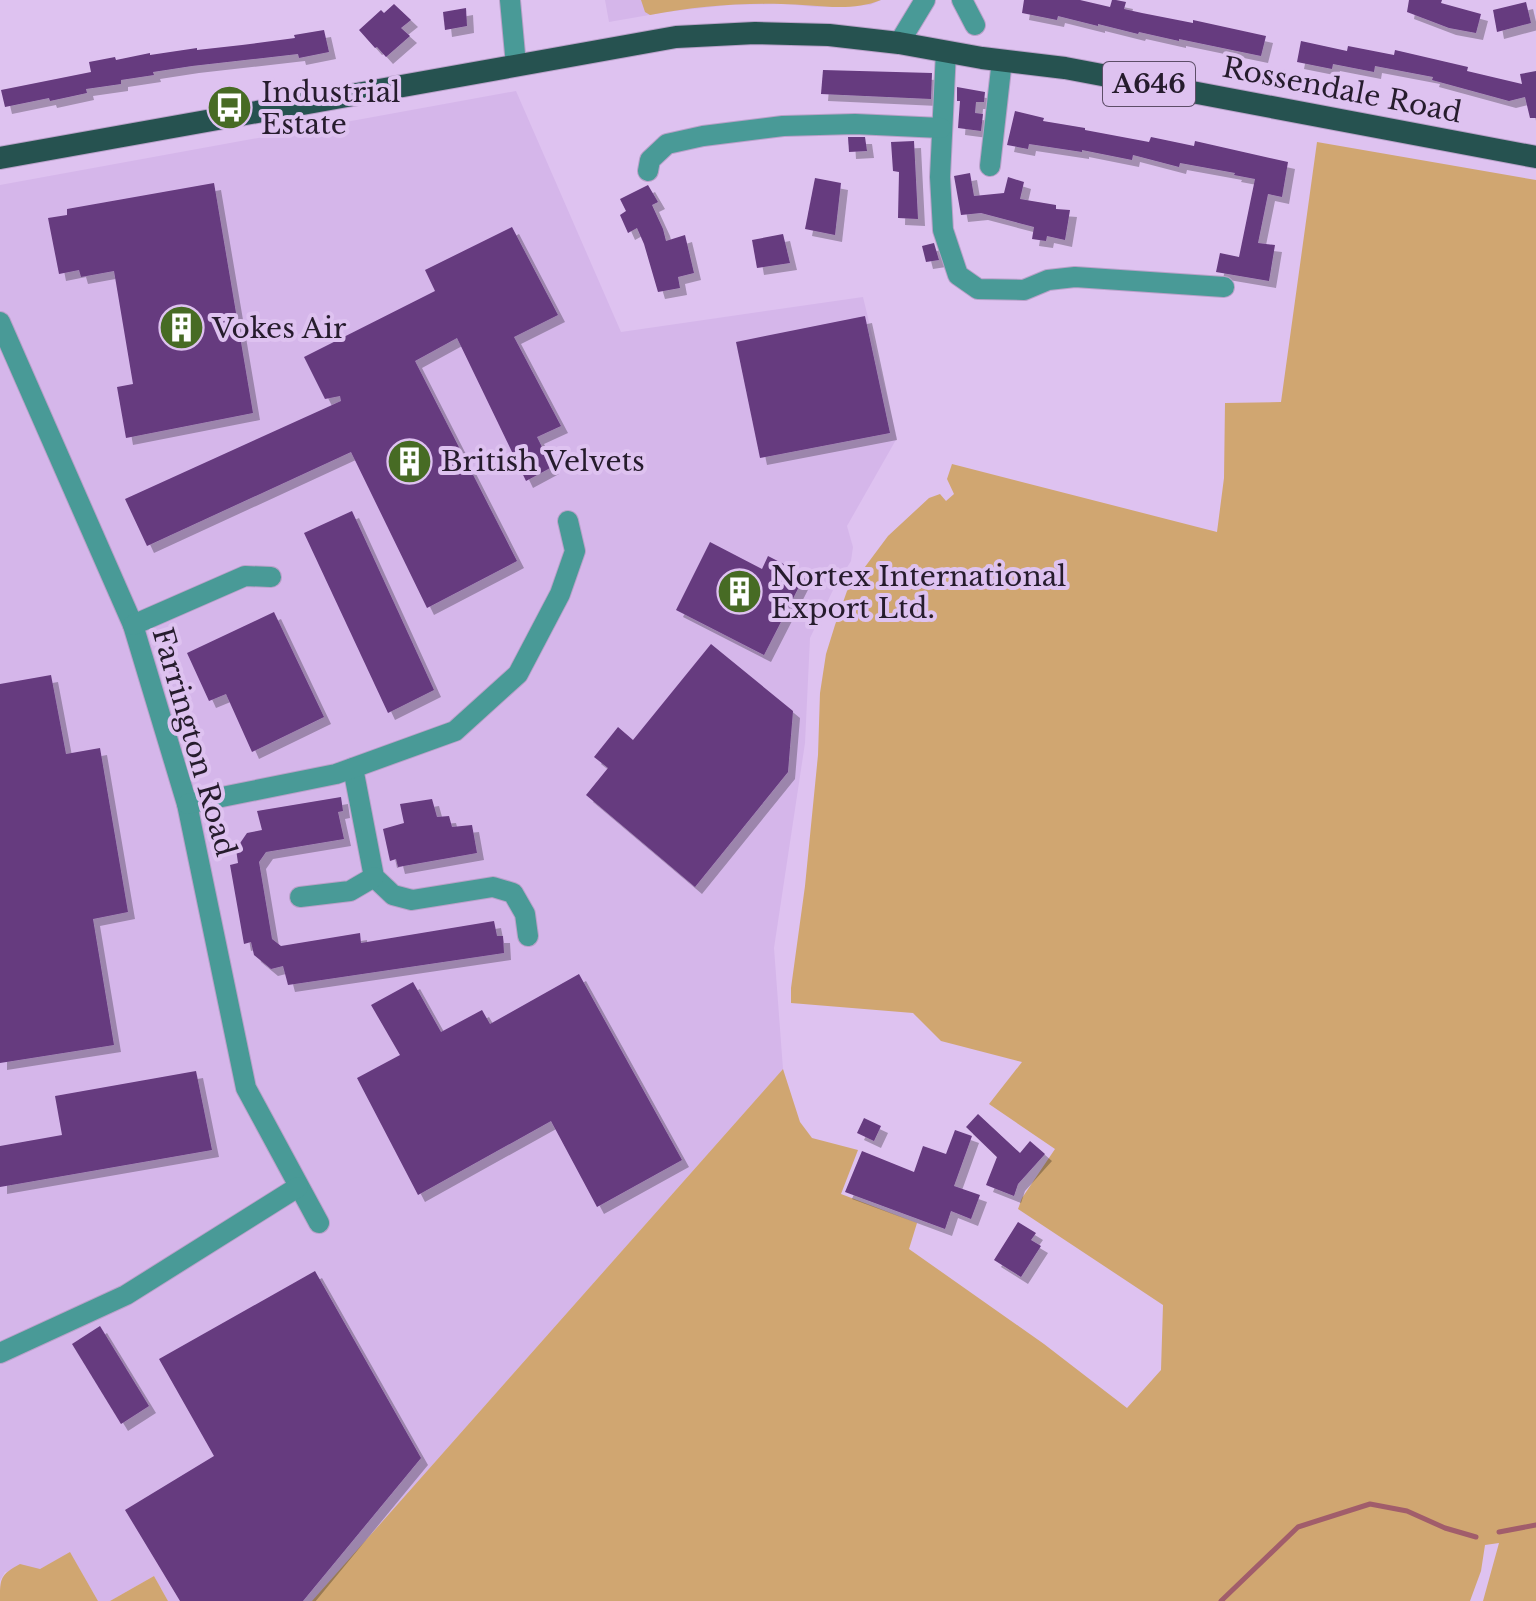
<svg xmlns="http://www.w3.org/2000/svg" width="1536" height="1601" font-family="'Libre Baskerville',serif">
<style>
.built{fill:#d5b6ea}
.green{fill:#d0a671}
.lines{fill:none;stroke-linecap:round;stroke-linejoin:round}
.stream{stroke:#a15d6b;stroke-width:5}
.building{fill:#663a7f;filter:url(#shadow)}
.minor-casing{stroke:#b9a1c9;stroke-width:22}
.tertiary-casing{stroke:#b9a1c9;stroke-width:22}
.trunk-casing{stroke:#b9a1c9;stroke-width:24}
.minor{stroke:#499a97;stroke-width:20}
.tertiary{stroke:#499a97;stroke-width:20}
.trunk{stroke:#265250;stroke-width:22}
.labels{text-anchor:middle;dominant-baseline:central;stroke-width:8;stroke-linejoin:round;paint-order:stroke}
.shield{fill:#dec2f0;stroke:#5d4e68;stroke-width:2}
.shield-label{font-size:26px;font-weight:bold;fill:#261c2d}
.street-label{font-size:28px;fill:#261c2d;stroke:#dec2f0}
.poi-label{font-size:28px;fill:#261c2d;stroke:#dec2f0;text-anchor:start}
</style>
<defs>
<filter id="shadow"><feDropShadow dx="7" dy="7" stdDeviation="0" flood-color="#0004"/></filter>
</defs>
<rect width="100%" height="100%" fill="#dec2f0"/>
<g class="built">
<polygon points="605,0 881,0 870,5 816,7 784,4 730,5 666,12 609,22"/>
<polygon points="516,91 621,332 863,297 897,438 847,526 853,547 851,561 833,590 810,638 805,743 774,948 783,1069 312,1601 168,1601 154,1576 110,1601 98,1601 70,1553 40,1569 5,1572 0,1581 0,185"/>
</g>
<g class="green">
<path d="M641,0H881C850,13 813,4 781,4C737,3 693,7 650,15L645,12Z"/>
<polygon points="1317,142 1536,180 1536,1601 1483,1601 1499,1543 1485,1545 1481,1571 1470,1601 312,1601 783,1069 800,1122 812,1138 858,1150 841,1194 917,1223 909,1249 1044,1344 1127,1408 1161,1370 1163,1305 1018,1209 1022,1198 1055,1149 989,1104 1022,1062 941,1041 913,1013 791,1003 791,988 805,886 818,755 820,693 826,654 835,625 847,591 888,536 929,498 940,494 946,501 954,494 947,479 952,464 1217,532 1224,478 1225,403 1281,402"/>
<path d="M70,1552L98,1601H0C0,1578 0,1575 20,1564L40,1569Z"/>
<polygon points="154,1576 168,1601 110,1601"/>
</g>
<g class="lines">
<g class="stream">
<polyline points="1499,1532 1536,1525"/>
<polyline points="1221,1601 1298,1527 1370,1504 1407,1511 1445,1528 1476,1537"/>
</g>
</g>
<g class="building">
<polygon points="1024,0 1080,0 1110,7 1112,0 1116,0 1126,2 1124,9 1142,13 1193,23 1193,20 1266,36 1261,56 1179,39 1179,41 1139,32 1138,34 1098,24 1098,26 1058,16 1057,20 1022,13"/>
<polygon points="1409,0 1442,0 1441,3 1481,14 1476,33 1449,28 1407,12"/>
<polygon points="1526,2 1531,23 1497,32 1493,10"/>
<polygon points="394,4 411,20 401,28 410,36 386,57 377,47 375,48 359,30 381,10 384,13"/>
<polygon points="466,8 467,26 445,30 443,12"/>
<polygon points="324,30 329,52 299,58 298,54 192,66 153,72 154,75 121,80 121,84 86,89 87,93 50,101 49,98 5,107 1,90 91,72 89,62 115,57 116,60 150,53 150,55 197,48 197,50 242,45 295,38 294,35"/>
<polygon points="1301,41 1347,51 1348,46 1394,55 1395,50 1468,67 1467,71 1522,84 1520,74 1536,71 1536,118 1530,118 1525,97 1509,101 1432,80 1433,77 1375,66 1374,72 1333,64 1332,69 1297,62"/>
<polygon points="823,70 932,73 931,99 821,94"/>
<polygon points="957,87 985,92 984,102 976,102 975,113 983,114 981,131 958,128 960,101 957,101"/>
<polygon points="1015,111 1044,118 1043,121 1085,128 1085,130 1149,142 1151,137 1194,146 1195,141 1288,162 1282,197 1268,194 1258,243 1275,245 1269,281 1216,272 1220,253 1239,257 1255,179 1234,175 1235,173 1180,163 1179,167 1133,155 1132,160 1082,150 1082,152 1029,144 1028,149 1007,145"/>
<polygon points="848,137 865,137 867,151 849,152"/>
<polygon points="914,141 918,219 898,218 899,172 893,171 891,142"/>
<polygon points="970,173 974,196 1004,193 1008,177 1024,182 1020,199 1056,205 1056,209 1070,210 1065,240 1047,236 1046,241 1032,239 1034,227 981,213 961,215 954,176"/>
<polygon points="815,178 841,183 835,235 805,229"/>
<polygon points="214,183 253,413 126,438 117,387 133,384 114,271 81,277 79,270 59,274 48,218 67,215 67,209"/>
<polygon points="648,185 658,202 652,205 663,229 666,241 685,235 694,273 678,277 680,288 658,292 644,244 637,228 628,233 620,215 626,211 620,199"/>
<polygon points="512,227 558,315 514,337 561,426 537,437 552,467 526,481 457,338 415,361 517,561 427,608 351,452 147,546 125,499 341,401 340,396 325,399 304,357 435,291 425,270"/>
<polygon points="783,234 790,263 757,268 752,240"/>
<polygon points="934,243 939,260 926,262 922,246"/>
<polygon points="865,316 890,433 760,458 736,342"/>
<polygon points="352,511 434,690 388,713 304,533"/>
<polygon points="710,542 762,569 768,556 805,575 764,655 676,610"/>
<polygon points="274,612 324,717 252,752 226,694 209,701 187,653"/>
<polygon points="711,644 793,711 788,772 695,887 586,795 608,768 594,757 618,727 633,740"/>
<polygon points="51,675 66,754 100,748 128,912 93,919 114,1045 0,1063 0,684"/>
<polygon points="341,797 343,811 338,812 344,839 266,852 259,862 272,939 281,946 360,933 361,943 494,921 497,936 503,936 504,953 288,985 283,966 271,969 254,955 251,942 244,944 230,865 238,863 236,849 247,833 262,830 257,811"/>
<polygon points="432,799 437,817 449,816 452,827 472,825 477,853 398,867 396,859 390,861 383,829 404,823 400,804"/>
<polygon points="579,974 682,1160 597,1207 551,1121 418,1195 357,1078 400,1055 371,1005 413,982 441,1032 482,1010 490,1024"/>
<polygon points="196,1071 212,1150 0,1187 0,1146 62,1135 55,1096"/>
<polygon points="978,1114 1020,1153 1030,1141 1045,1154 1018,1184 1014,1196 986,1185 997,1157 966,1127"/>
<polygon points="864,1118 881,1126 874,1141 857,1133"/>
<polygon points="955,1130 972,1136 954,1186 980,1195 971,1219 951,1211 945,1229 845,1192 862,1151 914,1172 923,1146 946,1154"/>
<polygon points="1018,1222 1036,1233 1031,1240 1041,1246 1021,1277 994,1260"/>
<polygon points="315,1271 421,1458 303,1601 180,1601 125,1510 214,1456 159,1359"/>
<polygon points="100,1326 149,1406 121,1424 72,1344"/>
</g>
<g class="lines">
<defs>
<g id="minor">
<polyline points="510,0 516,65"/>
<polyline points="962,0 975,25"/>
<polyline points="946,51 940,177 943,230 958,275 978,289 1024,290 1048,280 1075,277 1224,287"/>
<polyline points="990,166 1002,60"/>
<polyline points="648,171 650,160 667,144 703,136 783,126 855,124 941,128"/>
<polyline points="0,322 133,625 187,804 246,1088 319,1223"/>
<polyline points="133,625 245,576 271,577"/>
<polyline points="353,768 374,877 393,895 412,900 493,887 513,893 525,914 528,936"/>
<polyline points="187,804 336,774 455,731 518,674 560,594 575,551 568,521"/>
<polyline points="300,897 350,891 374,877"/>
<polyline points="0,1353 126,1295 298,1187"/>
</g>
<polyline id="tertiary" points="899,43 925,0"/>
<polyline id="trunk" points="0,158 676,37 755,33 829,35 899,43 982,58 1065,68 1536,157"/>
</defs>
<use href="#minor" class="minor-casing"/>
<use href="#tertiary" class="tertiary-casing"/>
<use href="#trunk" class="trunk-casing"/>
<use href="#minor" class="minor"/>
<use href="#tertiary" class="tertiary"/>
<use href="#trunk" class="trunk"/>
</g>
<defs>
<symbol id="bus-disc" viewBox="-11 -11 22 22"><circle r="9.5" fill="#476b24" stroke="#dec2f0"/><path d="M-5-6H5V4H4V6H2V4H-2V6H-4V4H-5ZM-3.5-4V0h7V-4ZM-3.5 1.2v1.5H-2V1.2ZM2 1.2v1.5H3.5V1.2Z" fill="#fff"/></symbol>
<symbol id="building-disc" viewBox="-11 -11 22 22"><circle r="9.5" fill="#476b24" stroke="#dec2f0"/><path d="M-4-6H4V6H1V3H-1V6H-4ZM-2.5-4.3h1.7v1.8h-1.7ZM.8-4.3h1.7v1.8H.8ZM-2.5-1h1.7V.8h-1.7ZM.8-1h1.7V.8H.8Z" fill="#fff"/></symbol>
</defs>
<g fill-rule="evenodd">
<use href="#bus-disc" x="204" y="82" width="51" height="51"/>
<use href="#building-disc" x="156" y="302" width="51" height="51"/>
<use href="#building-disc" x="384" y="436" width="51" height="51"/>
<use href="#building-disc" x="714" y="566" width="51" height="51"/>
</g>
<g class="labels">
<rect class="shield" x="1103" y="62" width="92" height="44" rx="6"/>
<g class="shield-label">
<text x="1149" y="84">A646</text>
</g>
<g class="street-label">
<text transform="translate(1342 90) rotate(11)">Rossendale Road</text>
<text transform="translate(194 742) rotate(74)">Farrington Road</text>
</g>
<g class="poi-label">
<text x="261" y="92">Industrial<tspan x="261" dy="32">Estate</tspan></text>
<text x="212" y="328">Vokes Air</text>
<text x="441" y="461">British Velvets</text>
<text x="771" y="576">Nortex International<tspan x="771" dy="32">Export Ltd.</tspan></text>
</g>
</g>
</svg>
